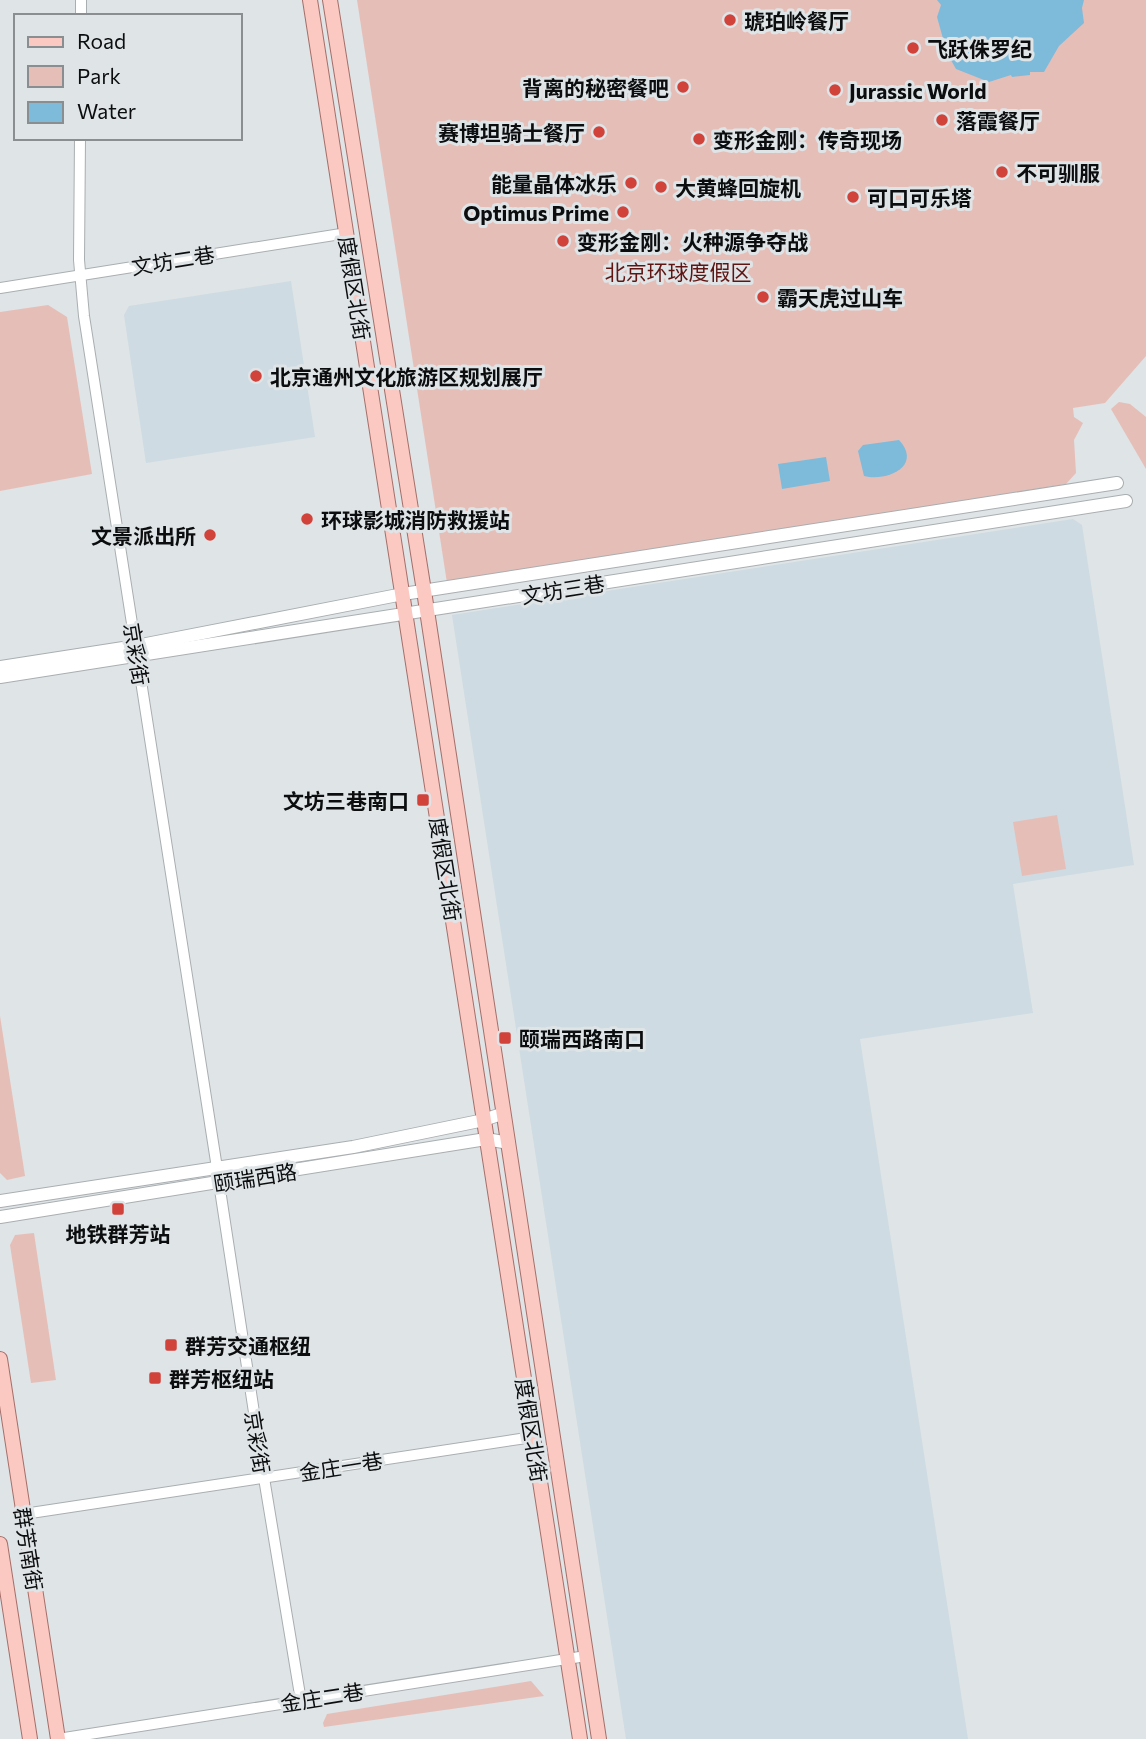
<svg xmlns="http://www.w3.org/2000/svg" width="1146" height="1739" font-family="Commissioner,'Noto Sans SC',sans-serif">
<style>
.built{fill:#cedbe2}
.green{fill:#e6beb8}
.water{fill:#7ebbda}
.lines{fill:none;stroke-linecap:round;stroke-linejoin:round}
.tertiary-casing{stroke:#a9aeb0;stroke-width:12}
.secondary-casing{stroke:#a9aeb0;stroke-width:14}
.primary-casing{stroke:#a56f69;stroke-width:16}
.tertiary{stroke:#fff;stroke-width:10}
.secondary{stroke:#fff;stroke-width:12}
.primary{stroke:#fbc8c2;stroke-width:14}
.poi-dot{fill:#d1423b;stroke:#dfe4e7;stroke-width:2.5}
.labels{text-anchor:middle;dominant-baseline:central;stroke-width:6;stroke-linejoin:round;paint-order:stroke}
.poi-label{font-size:21px;font-weight:bold;fill:#0b0d0e;stroke:#dfe4e7;text-anchor:start}
.street-label{font-size:21px;fill:#0b0d0e;stroke:#dfe4e7}
.park-label{font-size:21px;fill:#5f1512;stroke:#dfe4e7}
</style>
<rect width="100%" height="100%" fill="#dfe4e7"/>
<g class="built">
<polygon points="291,281 315,437 146,463 124,315 129,306"/>
<polygon points="1073,519 1082,525 1134,865 1013,884 1033,1013 860,1039 968,1739 626,1739 452,615"/>
</g>
<g class="green">
<polygon points="357,0 1146,0 1146,356 1105,403 1073,408 1074,417 1083,423 1074,440 1076,473 1066,484 447,583"/>
<polygon points="48,305 67,317 92,474 0,491 0,312"/>
<polygon points="1119,402 1130,404 1146,417 1146,469 1111,409"/>
<polygon points="1057,815 1066,869 1022,876 1013,822"/>
<polygon points="0,1016 25,1176 7,1180 0,1173"/>
<polygon points="34,1233 56,1380 31,1383 10,1245 15,1235"/>
<polygon points="531,1681 544,1696 324,1727 323,1723 327,1714"/>
</g>
<g class="water">
<polygon points="937,0 1084,0 1082,8 1084,23 1059,46 1044,72 1030,72 1030,75 1012,77 1011,75 989,82 956,69 947,53 937,17 941,5"/>
<path d="M899,440C923,466 887,482 864,476L858,451L863,445Z"/>
<polygon points="826,457 830,481 782,489 778,464"/>
</g>
<g class="lines">
<defs>
<g id="tertiary">
<polyline points="81,16 81,0"/>
<polyline points="80,138 79,260 84,316 217,1168"/>
<polyline points="0,288 347,233"/>
<polyline points="219,1183 264,1478 301,1701"/>
<polyline points="24,1514 533,1437"/>
<polyline points="58,1739 586,1656"/>
</g>
<g id="secondary">
<polyline points="0,667 136,646 403,594 1117,483"/>
<polyline points="0,677 1126,501"/>
<polyline points="0,1201 353,1147 484,1120 504,1113"/>
<polyline points="0,1217 486,1139 509,1143"/>
</g>
<g id="primary">
<polyline points="310,0 580,1739"/>
<polyline points="330,0 424,591 599,1739"/>
<polyline points="0,1359 58,1739"/>
<polyline points="0,1544 30,1739"/>
</g>
</defs>
<use href="#tertiary" class="tertiary-casing"/>
<use href="#secondary" class="secondary-casing"/>
<use href="#primary" class="primary-casing"/>
<use href="#tertiary" class="tertiary"/>
<use href="#secondary" class="secondary"/>
<use href="#primary" class="primary"/>
</g>
<g class="poi-dot">
<circle cx="730" cy="20" r="7"/>
<circle cx="913" cy="48" r="7"/>
<circle cx="683" cy="87" r="7"/>
<circle cx="835" cy="90" r="7"/>
<circle cx="942" cy="120" r="7"/>
<circle cx="599" cy="132" r="7"/>
<circle cx="699" cy="139" r="7"/>
<circle cx="1002" cy="172" r="7"/>
<circle cx="631" cy="183" r="7"/>
<circle cx="661" cy="187" r="7"/>
<circle cx="853" cy="197" r="7"/>
<circle cx="623" cy="212" r="7"/>
<circle cx="563" cy="241" r="7"/>
<circle cx="763" cy="297" r="7"/>
<circle cx="256" cy="376" r="7"/>
<circle cx="307" cy="519" r="7"/>
<circle cx="210" cy="535" r="7"/>
<rect x="416" y="793" width="14" height="14" rx="3.5"/>
<rect x="498" y="1031" width="14" height="14" rx="3.5"/>
<rect x="111" y="1202" width="14" height="14" rx="3.5"/>
<rect x="164" y="1338" width="14" height="14" rx="3.5"/>
<rect x="148" y="1371" width="14" height="14" rx="3.5"/>
</g>
<g class="labels">
<g class="poi-label">
<text x="744" y="20">琥珀岭餐厅</text>
<text x="927" y="48">飞跃侏罗纪</text>
<text x="669" y="87" text-anchor="end">背离的秘密餐吧</text>
<text x="849" y="90">Jurassic World</text>
<text x="956" y="120">落霞餐厅</text>
<text x="585" y="132" text-anchor="end">赛博坦骑士餐厅</text>
<text x="713" y="139">变形金刚：传奇现场</text>
<text x="1016" y="172">不可驯服</text>
<text x="617" y="183" text-anchor="end">能量晶体冰乐</text>
<text x="675" y="187">大黄蜂回旋机</text>
<text x="867" y="197">可口可乐塔</text>
<text x="609" y="212" text-anchor="end">Optimus Prime</text>
<text x="577" y="241">变形金刚：火种源争夺战</text>
<text x="777" y="297">霸天虎过山车</text>
<text x="270" y="376">北京通州文化旅游区规划展厅</text>
<text x="321" y="519">环球影城消防救援站</text>
<text x="196" y="535" text-anchor="end">文景派出所</text>
<text x="409" y="800" text-anchor="end">文坊三巷南口</text>
<text x="519" y="1038">颐瑞西路南口</text>
<text x="118" y="1233" text-anchor="middle">地铁群芳站</text>
<text x="185" y="1345">群芳交通枢纽</text>
<text x="169" y="1378">群芳枢纽站</text>
</g>
<g class="street-label">
<text transform="translate(173 260) rotate(-9)">文坊二巷</text>
<text transform="translate(355 288) rotate(81)">度假区北街</text>
<text transform="translate(563 589) rotate(-9)">文坊三巷</text>
<text transform="translate(137 654) rotate(81)">京彩街</text>
<text transform="translate(446 869) rotate(81)">度假区北街</text>
<text transform="translate(255 1177) rotate(-9)">颐瑞西路</text>
<text transform="translate(532 1430) rotate(81)">度假区北街</text>
<text transform="translate(258 1442) rotate(81)">京彩街</text>
<text transform="translate(341 1466) rotate(-9)">金庄一巷</text>
<text transform="translate(29 1549) rotate(81)">群芳南街</text>
<text transform="translate(322 1697) rotate(-9)">金庄二巷</text>
</g>
<g class="park-label">
<text x="678" y="271">北京环球度假区</text>
</g>
</g>
<rect x="14" y="14" width="228" height="126" fill="#dfe4e7" stroke="#8a8e90" stroke-width="2"/>
<rect x="28" y="37" width="35" height="10" fill="#fbc8c2" stroke="#8a8e90" stroke-width="2"/>
<text x="77" y="49" font-size="21" fill="#0b0d0e">Road</text>
<rect x="28" y="66" width="35" height="21" fill="#e6beb8" stroke="#8a8e90" stroke-width="2"/>
<text x="77" y="84" font-size="21" fill="#0b0d0e">Park</text>
<rect x="28" y="102" width="35" height="21" fill="#7ebbda" stroke="#8a8e90" stroke-width="2"/>
<text x="77" y="119" font-size="21" fill="#0b0d0e">Water</text>
</svg>
